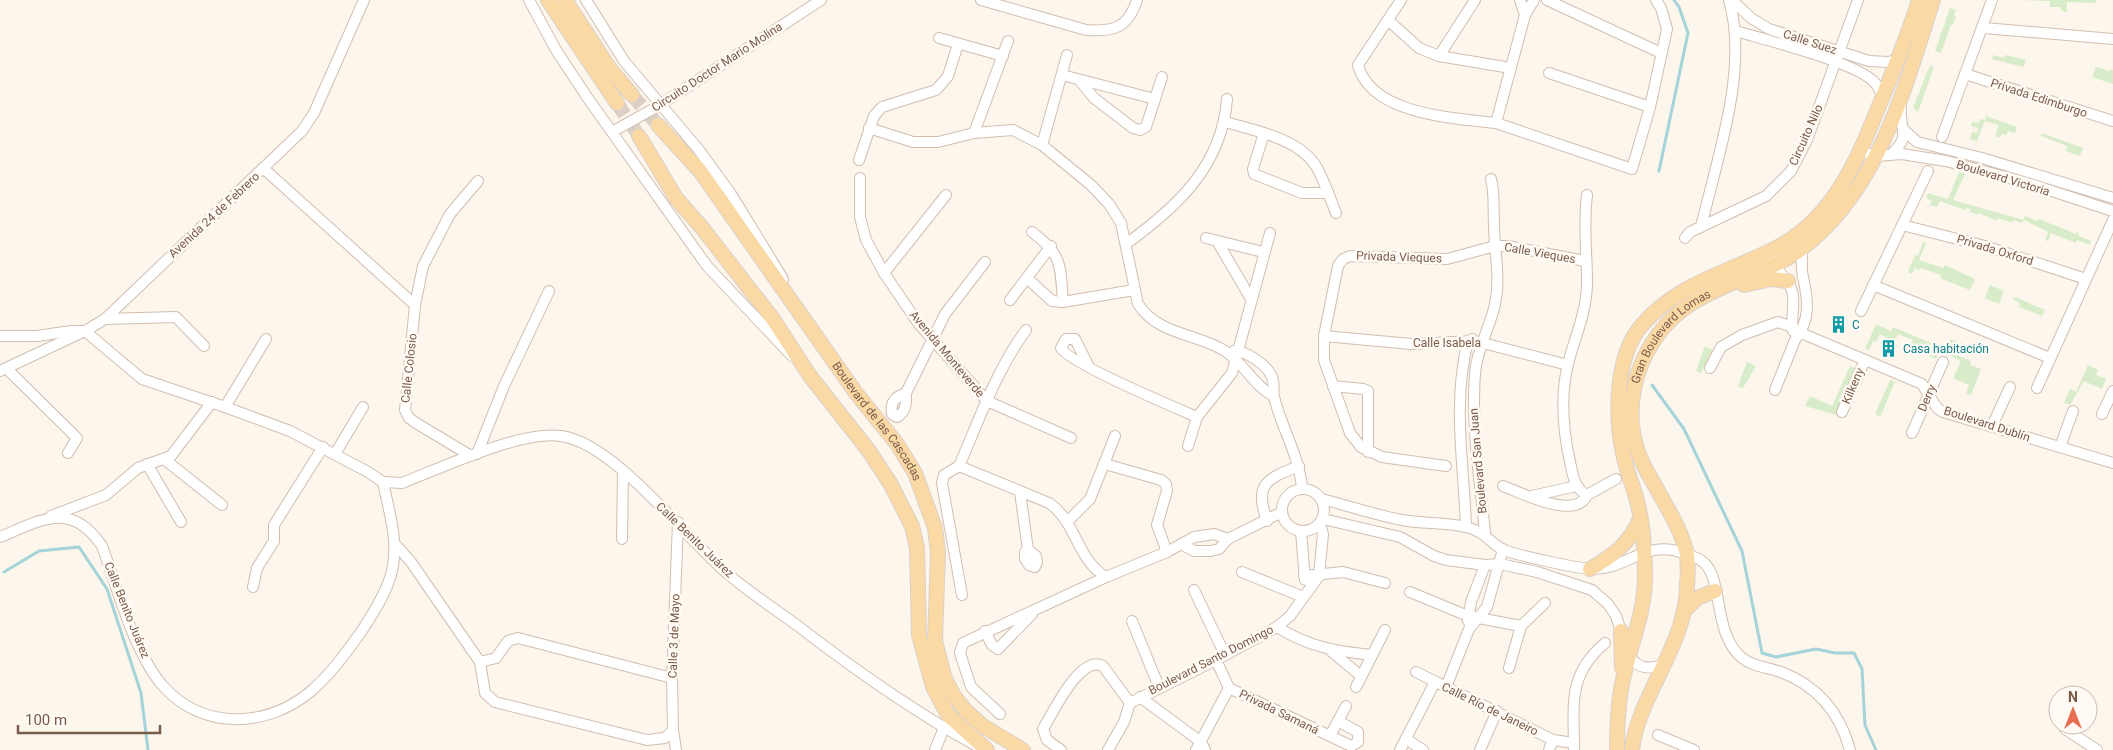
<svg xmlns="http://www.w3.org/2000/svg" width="2113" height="750" font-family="Roboto,sans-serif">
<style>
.green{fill:#d8ecc9}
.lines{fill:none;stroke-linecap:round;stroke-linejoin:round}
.stream{stroke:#a5d3da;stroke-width:3}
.major-tunnel{stroke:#dcd0c4;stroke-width:14;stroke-dasharray:14 7;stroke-linecap:butt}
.minor-casing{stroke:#d1beb0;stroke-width:12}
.major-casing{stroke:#dad1cd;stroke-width:16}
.minor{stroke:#fff;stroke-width:10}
.major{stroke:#fbd9a5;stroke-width:14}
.labels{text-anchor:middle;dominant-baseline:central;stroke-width:5;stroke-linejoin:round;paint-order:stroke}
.street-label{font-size:12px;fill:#7a5c4d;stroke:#fffaf3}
.culture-label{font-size:12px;fill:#0d838f;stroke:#fffaf3;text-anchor:start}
</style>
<rect width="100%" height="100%" fill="#fdf6ec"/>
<g class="green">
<polygon points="2020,0 2096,0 2096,3 2067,2 2067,12 2061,11 2061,7 2050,7 2050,1"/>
<polygon points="1950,8 1956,10 1954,16 1956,17 1953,25 1951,25 1941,53 1935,51"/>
<polygon points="1993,55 2004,58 2005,55 2026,60 2023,67 1992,59"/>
<polygon points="1930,65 1934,67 1918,112 1913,108"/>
<polygon points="2096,67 2109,71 2110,69 2113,70 2113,84 2092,77"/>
<polygon points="1986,116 2017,127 2015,133 2008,131 2006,135 2002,134 2000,138 1995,136 1999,125 1985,121 1974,148 1976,141 1970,139 1972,132 1977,133 1978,128 1971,126 1972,122 1979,123 1980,119 1985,120"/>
<polygon points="2042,133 2083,148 2080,156 2066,151 2067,146 2041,136"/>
<polygon points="1959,172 1965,174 1953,200 2023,220 2025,216 2038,221 2039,219 2076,234 2078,231 2079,236 2091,241 2090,245 2077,240 2076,243 2051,233 2048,241 2045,240 2048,232 2024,220 2022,223 2013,220 2012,223 1998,218 1997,221 1979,213 1978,215 1970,212 1971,209 1966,208 1965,210 1940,201 1937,207 1930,205 1932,201 1926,198 1928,193 1948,199"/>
<polygon points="1923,242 1926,243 1919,260 1943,268 1945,265 1975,279 1970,290 1940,278 1941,275 1921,268 1919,270 1915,268 1912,274 1908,272 1915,255 1918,256"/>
<polygon points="1990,285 2004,291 1999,304 1985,298"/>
<polygon points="2015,297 2045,310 2042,316 2019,307 2020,303 2013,300"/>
<polygon points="1876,324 1891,331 1893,327 1931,343 1929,347 1940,351 1936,359 1909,347 1913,340 1898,334 1895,341 1880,334 1876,342 1873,341 1869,350 1865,349"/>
<polygon points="1951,339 1964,344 1961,351 1956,349 1954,354 1971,361 1970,365 1981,369 1971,395 1966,394 1969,385 1953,378 1961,361 1944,353"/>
<polygon points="1705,346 1713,350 1701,373 1696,371"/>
<polygon points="1747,362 1756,366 1743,388 1738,386"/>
<polygon points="2088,365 2098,370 2096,375 2106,379 2102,389 2084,381 2070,405 2064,403 2070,389 2076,392"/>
<polygon points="1850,366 1855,368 1837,415 1805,406 1810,396 1832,406"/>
<polygon points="1890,380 1895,382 1880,417 1875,414"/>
</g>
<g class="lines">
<g class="stream">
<polyline points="1659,171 1688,33 1679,7 1674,0"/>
<polyline points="1652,385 1684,429 1742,551 1762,653 1776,657 1816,649 1835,653 1854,653 1862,669 1865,725 1876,750"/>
<polyline points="4,572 39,551 79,547 107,589 141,693 148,750"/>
</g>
<g class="major-tunnel">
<polyline points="632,95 658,125"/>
<polyline points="617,103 639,136"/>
</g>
<defs>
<g id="minor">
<polyline points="529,0 556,50 587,97 707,266 792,356"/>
<polyline points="586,0 624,61 699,150 731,194 783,279"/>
<path d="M981,0L1086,30C1114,32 1128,28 1137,0"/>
<path d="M1401,0L1358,65C1371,115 1454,118 1496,123"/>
<polyline points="1520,0 1525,15"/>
<polyline points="1534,0 1525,15 1496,123 1632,169 1650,107 1667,29 1661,8 1656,0"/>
<polyline points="1547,0 1661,53"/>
<polyline points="1732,0 1751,18 1769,29 1869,61 1888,62 1898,60"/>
<polyline points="1388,20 1419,48 1439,56 1511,68"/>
<polyline points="1984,28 2113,39"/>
<path d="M1736,31C1766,40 1854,62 1873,81C1878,85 1880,91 1883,97"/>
<polyline points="939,38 1003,56"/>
<polyline points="1439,56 1475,0"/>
<polyline points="1549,73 1650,107"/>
<polyline points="1965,74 2113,121"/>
<polyline points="1062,75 1155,99"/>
<polyline points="1080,81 1094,98 1133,128 1140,130 1146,127 1162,77"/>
<path d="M1226,122C1255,131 1298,138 1316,166C1324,180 1330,198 1336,213"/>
<path d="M869,128L913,142H938L974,133L1013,130L1042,145L1091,185L1109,204L1121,223L1138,304C1158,335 1196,333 1225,351C1244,363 1253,385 1273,396"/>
<polyline points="1905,131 1917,142 1982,158 2113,198"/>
<polyline points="612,132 660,105 821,0"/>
<polyline points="974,133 1008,41"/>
<polyline points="1264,133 1253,169 1254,174 1302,193 1328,193"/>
<polyline points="1942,137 1992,0"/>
<polyline points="1042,145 1067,55"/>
<polyline points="1861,151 1876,156 1902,154 1946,161 2024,182 2113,211"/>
<path d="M1891,154C1913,136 1898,127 1901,105"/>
<polyline points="859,160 874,116 882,107 936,90 948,76 958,44"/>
<polyline points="263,168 415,305"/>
<polyline points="860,178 860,217 866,240 884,273 918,323 987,401 1071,438"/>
<path d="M1587,195C1583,227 1587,252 1587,282C1587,312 1575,336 1568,364C1560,396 1563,430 1570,462C1573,475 1574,488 1587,495"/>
<polyline points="1902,225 1985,246 2086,279"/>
<path d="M1701,227C1717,158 1749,69 1729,0"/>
<path d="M1032,232C1063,255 1060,265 1063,302"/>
<polyline points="1206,238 1263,252"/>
<polyline points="1685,238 1690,232 1766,196 1791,171 1807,140 1858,0"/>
<polyline points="1217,241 1251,299"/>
<path d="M1126,244C1177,207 1222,166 1227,99"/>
<path d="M1773,260C1776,272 1789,279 1792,291C1796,304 1790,318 1793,331"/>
<polyline points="884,273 946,195"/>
<polyline points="1027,278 1052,301 1063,302 1134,290"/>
<polyline points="1873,285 2050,358"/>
<polyline points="1010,300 1051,246"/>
<polyline points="1861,311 1928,171"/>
<polyline points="105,319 176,317 204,346"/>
<path d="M0,336H37L71,331H85L142,379L225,407L290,431L368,472L383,482L402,483C441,468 521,430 561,436C615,443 687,540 728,574C750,593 775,609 798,626C855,670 914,712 977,746"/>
<polyline points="1324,336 1411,344 1475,341 1568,365"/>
<path d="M1234,351C1247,351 1265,364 1271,375C1276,383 1272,390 1274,397C1282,429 1299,455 1302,488"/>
<path d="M1088,365L1075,339H1066L1061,348C1067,362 1176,408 1197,417"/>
<polyline points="6,368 77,438 68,453"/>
<polyline points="1710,368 1721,347 1742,335 1778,322 1792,327 1801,333 1922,384 1937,408 1943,412 2113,463"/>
<polyline points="0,371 85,331 105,319 302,131 314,113 364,0"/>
<polyline points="1333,386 1363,389 1368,391 1368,452"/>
<polyline points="2037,388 2113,220"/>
<path d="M1775,390L1795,340C1811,320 1808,299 1803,277C1801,268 1802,258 1802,249"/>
<path d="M906,393C895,397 890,402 892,414L897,417C907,411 906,403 906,393L945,314L985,262"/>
<polyline points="225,407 266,339"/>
<polyline points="1842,412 1865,360"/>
<polyline points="2102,414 2113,391"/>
<polyline points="1992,426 2010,387"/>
<polyline points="1912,433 1943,362"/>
<polyline points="1188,446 1197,417 1232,373 1270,233"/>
<polyline points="2060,447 2073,411"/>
<polyline points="335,454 363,407"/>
<polyline points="477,454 504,386 549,291"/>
<polyline points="471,456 416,423 409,418 405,410 415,305 423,266 450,214 478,181"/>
<polyline points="164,459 222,505"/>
<polyline points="147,464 181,522"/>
<polyline points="1105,464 1161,480 1166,484 1167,491 1157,525 1167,552"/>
<path d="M959,466L1049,503C1076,521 1077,560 1106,577"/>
<path d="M959,466C979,420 996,371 1026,330"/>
<polyline points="959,466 944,475 942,483 962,595"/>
<polyline points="1446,466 1382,457 1361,447 1350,433 1324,360 1324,336 1338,266 1343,259 1350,256 1447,259 1495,246 1508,246 1585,261"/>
<path d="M1503,486C1522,493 1576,521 1587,495L1616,479"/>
<circle cx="1303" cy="510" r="21"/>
<polyline points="1020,492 1028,550 1025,552 1025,559 1029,565 1035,567 1037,562 1036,556 1028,550"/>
<polyline points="1532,496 1576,486"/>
<path d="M1322,499C1349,506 1375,515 1402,520C1423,524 1445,522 1466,527C1487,532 1490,544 1504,550C1520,556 1572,567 1589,569C1629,571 1644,537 1686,554C1692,556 1699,558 1703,562C1724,578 1712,633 1742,658C1754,667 1767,667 1781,672C1818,686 1840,713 1850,750"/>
<polyline points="51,516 106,495 138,468 171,456 212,402"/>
<polyline points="1323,519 1400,537 1434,556 1446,560 1485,565 1500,564 1537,572 1592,590 1608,604 1616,616 1623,637"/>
<path d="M1267,521C1254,484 1266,479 1299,466"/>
<polyline points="1067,522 1090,499 1115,436"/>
<path d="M1466,527C1464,466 1452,401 1468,341L1472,339"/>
<polyline points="1301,531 1305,580"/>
<path d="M1485,533C1480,480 1471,427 1475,373C1477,348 1490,328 1495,304C1501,277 1494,252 1494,224C1493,209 1495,194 1491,179"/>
<path d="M0,537C41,520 71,500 102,546C117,587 135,656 164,687C203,730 266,728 310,692C330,675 346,653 361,632C373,614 387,592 392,571C399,541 389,512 383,482"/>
<polyline points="622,539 623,472"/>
<polyline points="396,545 411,562 480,662 485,693 495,702 647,740 665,738 673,730"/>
<polyline points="1183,545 1194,551 1211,551 1219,549 1228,539 1282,512"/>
<polyline points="1242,572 1303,597"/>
<polyline points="1304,576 1343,572 1385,583"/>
<polyline points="253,587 257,568 274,541 274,525 323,447"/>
<polyline points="1194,590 1225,655"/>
<polyline points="1410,592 1468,616 1521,626"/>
<polyline points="1132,621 1159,687"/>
<polyline points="1468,621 1471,602 1485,565"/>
<path d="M1277,627C1309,647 1335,651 1372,655"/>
<polyline points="985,631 992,645 998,649 1032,614"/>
<path d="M1628,651C1635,670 1649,670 1666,664"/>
<polyline points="1332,652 1361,676"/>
<polyline points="1216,660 1229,688 1351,746 1358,742 1358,732 1338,721"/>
<polyline points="480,662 496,658 508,641 518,638 672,678"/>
<polyline points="1509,668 1521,626 1545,603"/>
<polyline points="1416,672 1553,740 1574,743"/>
<polyline points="1356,687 1385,630"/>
<polyline points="1446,687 1469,629 1487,607 1503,549"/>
<polyline points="1140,697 1201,742 1205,750"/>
<polyline points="1130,703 1216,660 1277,627 1290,616 1319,576 1323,534 1320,524"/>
<polyline points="1000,714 971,687 960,653 963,643 1106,577 1167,552 1194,537 1214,534 1228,539"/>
<polyline points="2065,729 2097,750"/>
<polyline points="1658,735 1694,750"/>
<polyline points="1330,736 1346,706"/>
<polyline points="1406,739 1423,750"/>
<polyline points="676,750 673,730 672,678 678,522"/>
<polyline points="935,750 944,728"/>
<path d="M1061,750L1047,740L1043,729C1053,713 1080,654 1103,666L1130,703L1124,722L1108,750"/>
<polyline points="1196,750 1229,688"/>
<polyline points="1400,750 1435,682"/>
<polyline points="1480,750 1497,711"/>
<polyline points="1549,750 1553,740"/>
<path d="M1574,750C1574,705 1567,675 1605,643"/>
</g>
<g id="major">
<polyline points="548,0 617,103"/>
<polyline points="565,0 610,69 632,95"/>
<path id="s1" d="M658,125L700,171L856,393L897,444L915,473L935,528L938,552L935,641L945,679L954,696L966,711L983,726L1023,750"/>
<polyline points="639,136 676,198 703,229 773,319 810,376 869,451 890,483 912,526 917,548 919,635 933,687 948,715 987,750"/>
<polyline points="1744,285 1771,279 1788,281"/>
<path d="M1590,569C1613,556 1629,544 1640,519"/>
<polyline points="1684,611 1697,598 1715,591"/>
<polyline points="1621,631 1622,668"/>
<path d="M1617,750C1617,728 1618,705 1622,684C1629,648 1644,616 1645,580C1645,555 1644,529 1638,505C1634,487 1626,471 1623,453C1615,416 1615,356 1642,325C1680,281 1732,272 1780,246C1837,215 1860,153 1883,96C1896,64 1909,33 1919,0"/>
<path id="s2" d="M1632,750C1638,695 1687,645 1687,585C1688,576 1688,565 1687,555C1683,530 1656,489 1644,466C1615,410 1639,336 1692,303C1722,284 1757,275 1788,258C1876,202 1903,93 1933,0"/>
</g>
</defs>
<use href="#minor" class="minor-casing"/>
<use href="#major" class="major-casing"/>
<use href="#minor" class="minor"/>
<use href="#major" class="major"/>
</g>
<defs>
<symbol id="building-bare" viewBox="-9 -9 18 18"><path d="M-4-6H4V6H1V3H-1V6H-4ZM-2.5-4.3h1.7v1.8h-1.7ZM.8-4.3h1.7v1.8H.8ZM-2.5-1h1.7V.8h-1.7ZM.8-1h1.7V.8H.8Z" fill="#0f9aa8" stroke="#fffaf3" stroke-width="2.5" paint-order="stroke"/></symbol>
</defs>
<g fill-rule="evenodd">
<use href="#building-bare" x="1826" y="312" width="25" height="25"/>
<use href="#building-bare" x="1876" y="336" width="25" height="25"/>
</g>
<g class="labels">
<g class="street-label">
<text transform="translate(1810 42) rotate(18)">Calle Suez</text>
<text transform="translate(717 67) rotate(-33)">Circuito Doctor Mario Molina</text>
<text transform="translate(2039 98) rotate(18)">Privada Edimburgo</text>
<text transform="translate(1806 135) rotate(-66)">Circuito Nilo</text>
<text transform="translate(2003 178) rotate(17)">Boulevard Victoria</text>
<text transform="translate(214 215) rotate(-43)">Avenida 24 de Febrero</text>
<text transform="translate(1995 250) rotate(17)">Privada Oxford</text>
<text transform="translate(1540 253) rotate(10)">Calle Vieques</text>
<text transform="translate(1399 257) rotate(2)">Privada Vieques</text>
<text stroke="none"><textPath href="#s2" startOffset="450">Gran Boulevard Lomas</textPath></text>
<text x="1447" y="343">Calle Isabela</text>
<text transform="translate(947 354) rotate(50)">Avenida Monteverde</text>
<text transform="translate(409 368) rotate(-84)">Calle Colosio</text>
<text transform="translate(1853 386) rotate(-67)">Kilkeny</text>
<text transform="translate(1927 398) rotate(-66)">Derry</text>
<text stroke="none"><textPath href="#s1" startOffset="369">Boulevard de las Cascadas</textPath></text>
<text transform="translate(1987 424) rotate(18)">Boulevard Dublín</text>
<text transform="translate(1478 461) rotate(-95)">Boulevard San Juan</text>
<text transform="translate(695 540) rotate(44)">Calle Benito Juárez</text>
<text transform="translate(127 610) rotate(68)">Calle Benito Juárez</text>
<text transform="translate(674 636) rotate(-88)">Calle 3 de Mayo</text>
<text transform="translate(1211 660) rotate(-27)">Boulevard Santo Domingo</text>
<text transform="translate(1490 709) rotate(26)">Calle Río de Janeiro</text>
<text transform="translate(1279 712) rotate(26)">Privada Samaná</text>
</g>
<g class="culture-label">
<text x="1852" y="325">C</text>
<text x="1903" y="349">Casa habitación</text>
</g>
</g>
<g transform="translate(2073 710)"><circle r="24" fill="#fffaf3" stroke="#cabbb1"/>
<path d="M0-4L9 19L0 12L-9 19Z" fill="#e76f51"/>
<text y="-8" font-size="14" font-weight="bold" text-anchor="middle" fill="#7a5c4d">N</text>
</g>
<path d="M18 725v8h142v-8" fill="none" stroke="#7a5c4d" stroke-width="2.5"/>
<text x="25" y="725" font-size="15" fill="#7a5c4d" stroke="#fffaf3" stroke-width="4" paint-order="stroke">100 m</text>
</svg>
